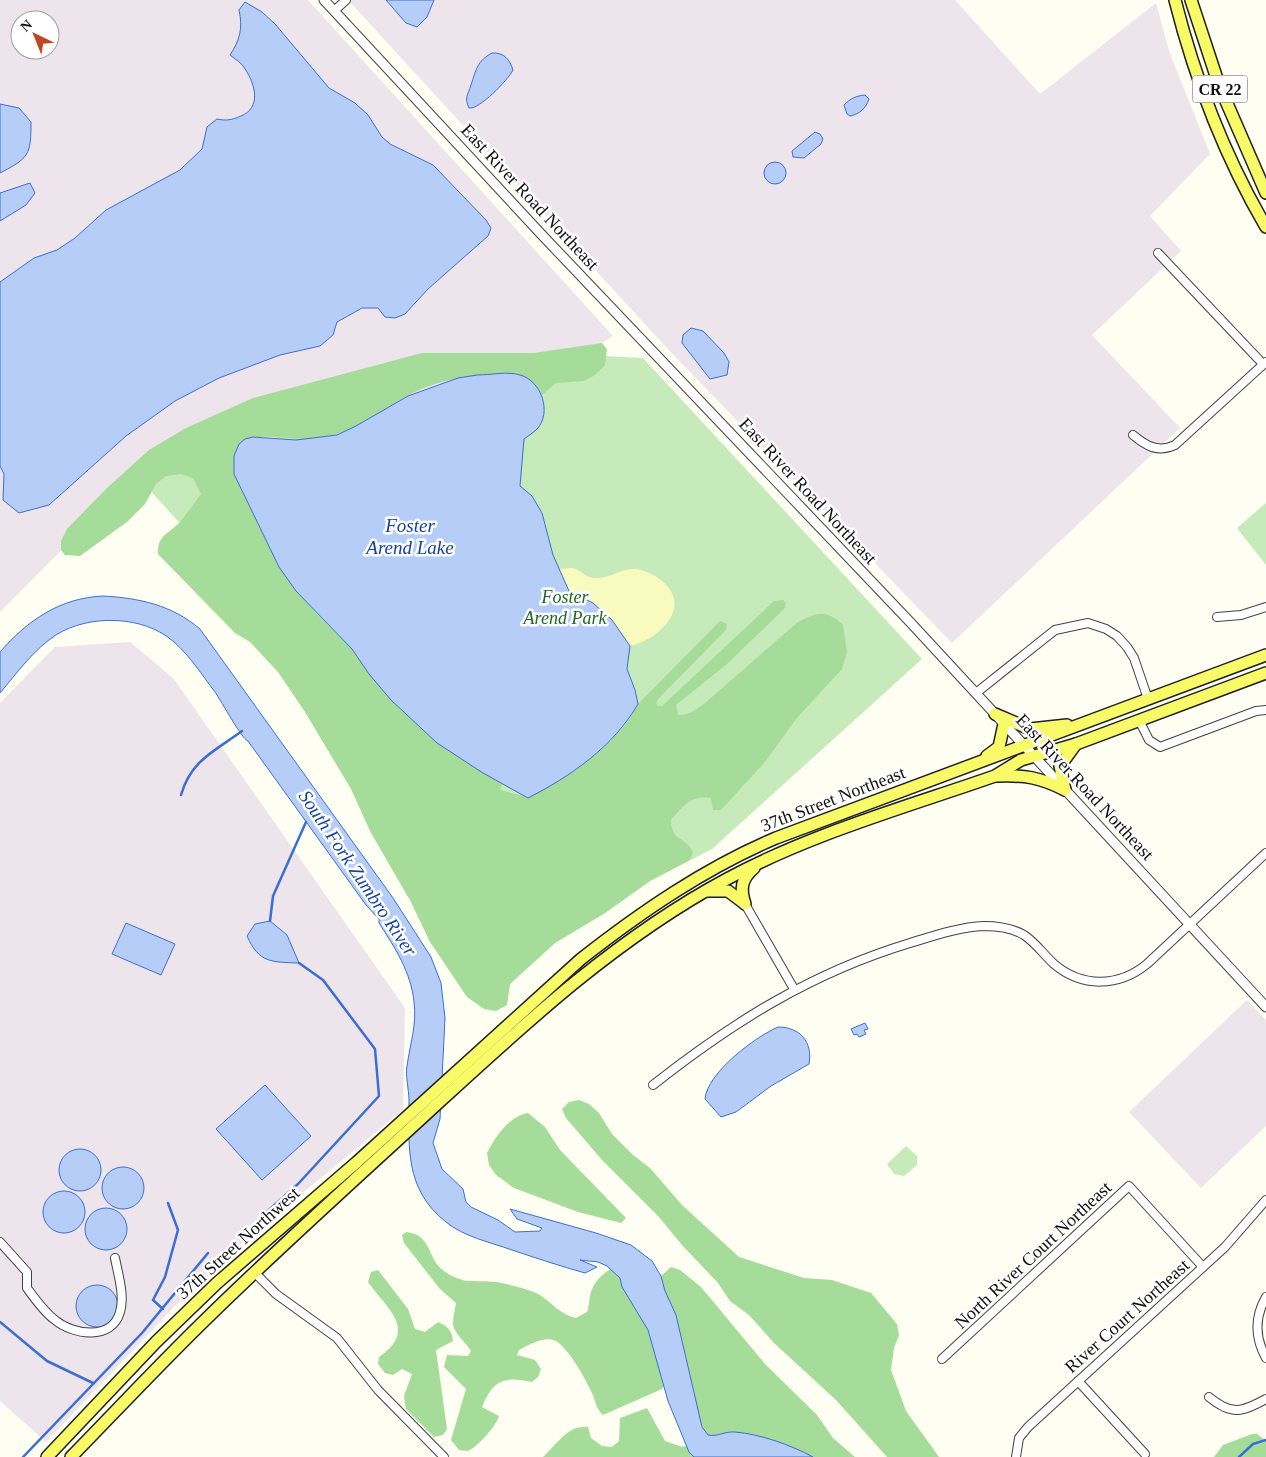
<svg xmlns="http://www.w3.org/2000/svg" width="1266" height="1457" font-family="'Times New Roman',serif">
<style>
.industrial{fill:#eee4ec;fill-rule:evenodd}
.green{fill:#c7eaba}
.forest{fill:#a6dc99}
.sand{fill:#f9fbbe}
.water{fill:#b6cef7;stroke:#3b6fcf}
.lines{fill:none;stroke-linecap:round;stroke-linejoin:round}
.stream{stroke:#3b6fcf;stroke-width:2.5}
.minor-casing{stroke:#424242;stroke-width:10}
.tertiary-casing{stroke:#424242;stroke-width:11}
.primary-casing{stroke:#202020;stroke-width:14}
.minor{stroke:#fff;stroke-width:8}
.tertiary{stroke:#fff;stroke-width:9}
.primary{stroke:#f8fa67;stroke-width:11}
.labels{text-anchor:middle;dominant-baseline:central;stroke-width:5;stroke-linejoin:round;paint-order:stroke}
.shield{fill:#fff;stroke:#575757;stroke-width:1}
.shield-label{font-size:16px;font-weight:bold;fill:#0f0f0f}
.street-label{font-size:18px;fill:#0f0f0f;stroke:#fff}
.park-label{font-size:18px;font-style:italic;fill:#1e6921;stroke:#fff}
.water-label{font-size:19px;font-style:italic;fill:#1642a4;stroke:#fff}
</style>
<rect width="100%" height="100%" fill="#fefff2"/>
<g class="industrial">
<path d="M0,0H308L613,336L583,355L136,475L0,612ZM20,20H50V50H20Z"/>
<polygon points="348,0 955,0 1040,94 1156,3 1169,51 1210,154 1150,216 1181,251 1092,335 1180,428 952,643 664,345"/>
<polygon points="130,642 173,678 405,1008 403,1110 243,1242 173,1308 46,1442 0,1401 0,703 55,647"/>
<polygon points="1247,1000 1266,1020 1266,1126 1201,1188 1129,1112"/>
</g>
<g class="green">
<polygon points="583,355 643,358 922,659 712,849 650,881 605,913 555,943 503,990 287,641 136,475"/>
<polygon points="1266,503 1266,565 1237,528"/>
<polygon points="906,1146 917,1156 917,1165 904,1176 894,1174 887,1164"/>
</g>
<g class="forest">
<path d="M602,343L607,349L605,365L595,375L584,381L556,383L542,395C528,376 516,375 493,375C463,375 432,382 405,397C383,411 360,428 335,435C302,445 273,432 245,439L234,456V474L279,567L315,612L352,649L369,674L437,743L502,784L500,790L527,797L574,771L607,744L626,724L638,704L720,621L727,624L726,630L660,697L656,703L658,706H662L774,601L783,600L786,603L784,609L727,664L676,705L678,715C689,716 696,709 705,703L798,622C818,612 826,609 843,625L847,652L842,669L796,719L765,762L721,810H713L711,798C691,795 683,806 671,820C671,841 686,837 693,852L690,860L650,881L605,913L555,943L510,984L507,1005L496,1011L484,1009L467,997L430,942L411,902L371,833L351,789L305,712L278,672L250,642L235,633L158,554C157,536 168,534 179,523C187,514 194,503 201,494L193,478L181,474L166,476L156,484L145,504L127,522L80,556L65,555L61,550V541L67,529L107,488L149,450L186,428L253,398L422,353H534Z"/>
<polygon points="579,1100 589,1104 599,1113 612,1134 633,1155 650,1168 682,1205 739,1257 804,1278 832,1280 871,1293 897,1324 899,1335 894,1348 891,1370 906,1411 939,1457 887,1457 836,1400 774,1343 749,1315 730,1301 718,1283 682,1245 659,1217 602,1160 566,1118 562,1109 569,1102"/>
<path d="M528,1113L545,1127L560,1150L626,1218L621,1223L578,1212L514,1188L496,1175L489,1165L487,1153C495,1137 509,1116 528,1113Z"/>
<path d="M406,1232C433,1235 426,1258 444,1271C465,1286 474,1279 496,1282C504,1283 514,1286 522,1288C528,1290 535,1292 540,1295C552,1303 561,1315 576,1318L587,1312C589,1307 589,1302 590,1296C593,1279 608,1269 623,1263L668,1379L662,1389L603,1415C595,1408 596,1400 591,1391C585,1378 568,1348 556,1341C545,1335 528,1345 519,1350L517,1355L535,1360L541,1369L538,1377L532,1382C504,1376 493,1380 482,1407L499,1416C497,1425 476,1449 467,1451C464,1451 461,1450 459,1450L451,1440L466,1389L444,1367L447,1355L468,1356L471,1351C466,1342 454,1334 453,1324C453,1317 455,1310 456,1303L440,1289L404,1243L402,1235Z"/>
<polygon points="671,1267 680,1270 701,1287 765,1364 817,1415 833,1438 855,1457 810,1457 716,1441 708,1435 702,1427 678,1356 661,1276"/>
<path d="M378,1270L408,1309L415,1329L425,1332L438,1322C447,1326 452,1330 453,1341L436,1350L447,1429L443,1435L434,1437L406,1409L404,1396L412,1374L402,1369L393,1375L385,1373L378,1364L379,1357C419,1330 387,1309 368,1282L371,1272Z"/>
<path d="M647,1408L665,1441L682,1447L690,1445L707,1457H543C557,1445 567,1425 588,1427L591,1438L602,1446L612,1447L619,1441L620,1418Z"/>
<polygon points="1252,1434 1257,1434 1266,1441 1266,1457 1214,1457 1223,1445"/>
</g>
<path class="sand" d="M497,530C508,538 543,567 553,569C560,570 566,568 572,568C579,569 585,577 593,578C618,580 626,557 658,578C696,604 661,639 630,646L628,656Z"/>
<g class="water">
<polygon points="386,0 434,0 427,17 417,27 406,23"/>
<path d="M245,2L262,12L275,24L329,88L355,103L368,115L382,137L390,144L433,165L486,220L491,228L488,236L428,289L405,314L395,318L385,317L378,308H362L337,322L333,335L320,346L280,355L219,378L175,401L126,436L49,505L19,513L3,500L4,474L0,466V282L34,258L57,250L75,238L106,210L180,170L202,149L207,127L217,119C226,121 232,120 241,116C261,108 256,85 245,69C242,63 235,59 230,55C240,40 243,28 239,10Z"/>
<path d="M492,53C504,52 510,60 513,70C508,80 479,110 469,108C464,98 468,95 471,85C476,70 477,61 492,53Z"/>
<path d="M865,95L869,99C866,108 860,114 850,116L847,114L844,105C851,98 856,96 865,95Z"/>
<path d="M0,104L19,108L31,122C31,155 29,158 0,173Z"/>
<polygon points="815,132 820,134 823,139 821,144 804,158 793,157 792,151"/>
<circle cx="775" cy="173" r="11"/>
<polygon points="30,183 35,193 26,205 0,221 0,193"/>
<polygon points="691,328 703,331 724,353 729,362 727,375 710,379 682,343 683,335"/>
<path d="M477,375C490,375 508,371 520,375C542,381 552,413 537,429C533,433 528,436 524,439L520,486L532,496L542,513L553,555L569,591L593,603L612,620L630,646L627,669L635,690L638,704C613,747 571,776 528,798L483,773L437,743L391,700L369,674L352,649L296,591L279,567L234,474V456L239,444L245,439L253,437L296,440L337,435L356,426L408,396L458,378Z"/>
<path d="M103,596C139,598 172,605 200,629L393,898L431,957L441,983L445,1018L440,1119L433,1143L442,1169L463,1189L466,1202L471,1207L498,1220L515,1232L540,1231L542,1228L517,1219L510,1209L596,1233L631,1245L652,1261L661,1276L665,1291L676,1315L702,1427L708,1435C718,1437 725,1431 735,1432C760,1434 791,1445 813,1457H694L689,1452L668,1401L648,1330L622,1287L620,1278L607,1266L598,1262L580,1260L597,1267L585,1273C560,1266 536,1258 512,1250C490,1242 464,1237 446,1222C404,1189 409,1146 409,1100C409,1090 405,1074 407,1066C410,1044 417,1025 414,1002C411,972 395,948 379,923V919L366,905L248,741C241,738 222,702 215,692C202,675 190,656 174,642C144,615 89,614 56,635C34,649 17,673 0,693V652C28,620 60,598 103,596Z"/>
<path d="M270,921L287,935L299,963C271,962 259,963 247,936L255,924Z"/>
<polygon points="126,923 175,944 161,975 112,954"/>
<polygon points="865,1023 868,1029 864,1030 866,1034 859,1037 857,1034 854,1035 851,1029"/>
<path d="M778,1027C800,1027 813,1042 809,1064L771,1086L736,1112L721,1117L705,1099C707,1073 755,1037 778,1027Z"/>
<polygon points="265,1085 311,1136 262,1180 216,1129"/>
<circle cx="80" cy="1170" r="21"/>
<circle cx="123" cy="1188" r="21"/>
<circle cx="64" cy="1212" r="21"/>
<circle cx="106" cy="1229" r="21"/>
<circle cx="97" cy="1306" r="21"/>
</g>
<g class="lines">
<g class="stream">
<path d="M181,795C191,760 215,751 242,731"/>
<polyline points="270,921 273,896 306,822"/>
<polyline points="260,1218 298,1184 379,1096 375,1049 323,980 299,963"/>
<polyline points="163,1309 153,1300 165,1277 178,1230 168,1203"/>
<polyline points="0,1322 47,1361 93,1383"/>
<polyline points="23,1457 142,1333 208,1253"/>
<polyline points="1239,1457 1253,1444 1266,1440"/>
</g>
<defs>
<g id="minor">
<polyline points="334,11 346,0"/>
<polyline points="1158,253 1263,364"/>
<path d="M1133,435C1146,446 1158,453 1175,445L1266,362"/>
<polyline points="1217,617 1241,615 1266,607"/>
<polyline points="976,693 1055,630 1088,623 1106,629 1117,636 1127,647 1134,658 1148,699"/>
<polyline points="1139,720 1149,740 1160,747 1256,711 1266,710"/>
<polyline points="745,904 794,989"/>
<path d="M653,1085C733,1022 811,973 910,943C933,936 959,927 984,926C997,926 1012,928 1024,935C1036,943 1044,955 1054,964C1082,988 1119,987 1147,964L1266,853"/>
<path d="M0,1242L27,1272V1288C35,1299 44,1312 55,1320C73,1335 112,1341 120,1312C125,1296 118,1274 115,1258"/>
<polyline points="254,1272 276,1294 337,1338 378,1390 444,1457"/>
<path d="M1266,1297C1254,1318 1255,1338 1266,1358"/>
<polyline points="942,1359 1129,1186 1203,1267"/>
<polyline points="1078,1381 1145,1454"/>
<path d="M1209,1397C1232,1416 1242,1412 1266,1399"/>
<polyline points="1016,1457 1019,1438 1028,1427 1225,1247 1266,1200"/>
</g>
<polyline id="tertiary" points="324,0 542,235 910,622 1266,1007"/>
<g id="primary">
<path d="M1175,0C1195,79 1225,157 1266,227"/>
<polyline points="1191,0 1219,85 1266,193"/>
<polyline points="995,714 1030,729 1067,725"/>
<polyline points="987,756 999,747 1004,724"/>
<path d="M997,776C1025,775 1039,777 1065,790"/>
<polyline points="1065,790 1060,766 1076,744"/>
<polyline points="707,891 728,891 744,903"/>
<path d="M745,904C740,889 741,879 754,868"/>
<path d="M47,1457L156,1342L217,1283L357,1162L581,959C641,912 705,868 776,838L1266,655"/>
<path d="M71,1457C115,1412 157,1367 202,1323C274,1252 350,1184 424,1116C519,1029 613,940 727,879C810,834 906,807 995,776L1021,760L1076,744L1266,673"/>
</g>
</defs>
<use href="#minor" class="minor-casing"/>
<use href="#tertiary" class="tertiary-casing"/>
<use href="#primary" class="primary-casing"/>
<use href="#minor" class="minor"/>
<use href="#tertiary" class="tertiary"/>
<use href="#primary" class="primary"/>
</g>
<g class="labels">
<rect class="shield" x="1192.5" y="75.5" width="55" height="27" rx="4"/>
<g class="shield-label">
<text x="1220" y="89">CR 22</text>
</g>
<g class="street-label">
<text transform="translate(530 197) rotate(47)">East River Road Northeast</text>
<text transform="translate(808 491) rotate(47)">East River Road Northeast</text>
<text transform="translate(1085 787) rotate(47)">East River Road Northeast</text>
<text transform="translate(833 799) rotate(-21)">37th Street Northeast</text>
<text transform="translate(238 1243) rotate(-42)">37th Street Northwest</text>
<text transform="translate(1033 1255) rotate(-43)">North River Court Northeast</text>
<text transform="translate(1127 1316) rotate(-42)">River Court Northeast</text>
</g>
<g class="park-label">
<text x="565" y="597">Foster<tspan x="565" dy="21">Arend Park</tspan></text>
</g>
<g class="water-label">
<text x="410" y="525">Foster<tspan x="410" dy="22">Arend Lake</tspan></text>
<text transform="translate(358 873) rotate(56)">South Fork Zumbro River</text>
</g>
</g>
<g transform="translate(35 35) rotate(317)"><circle r="24" fill="#ffffff" stroke="#9f9f9f"/>
<path d="M0-4L9 19L0 12L-9 19Z" fill="#c24525"/>
<text y="-8" font-size="14" font-weight="bold" text-anchor="middle" fill="#0f0f0f">N</text>
</g>
</svg>
